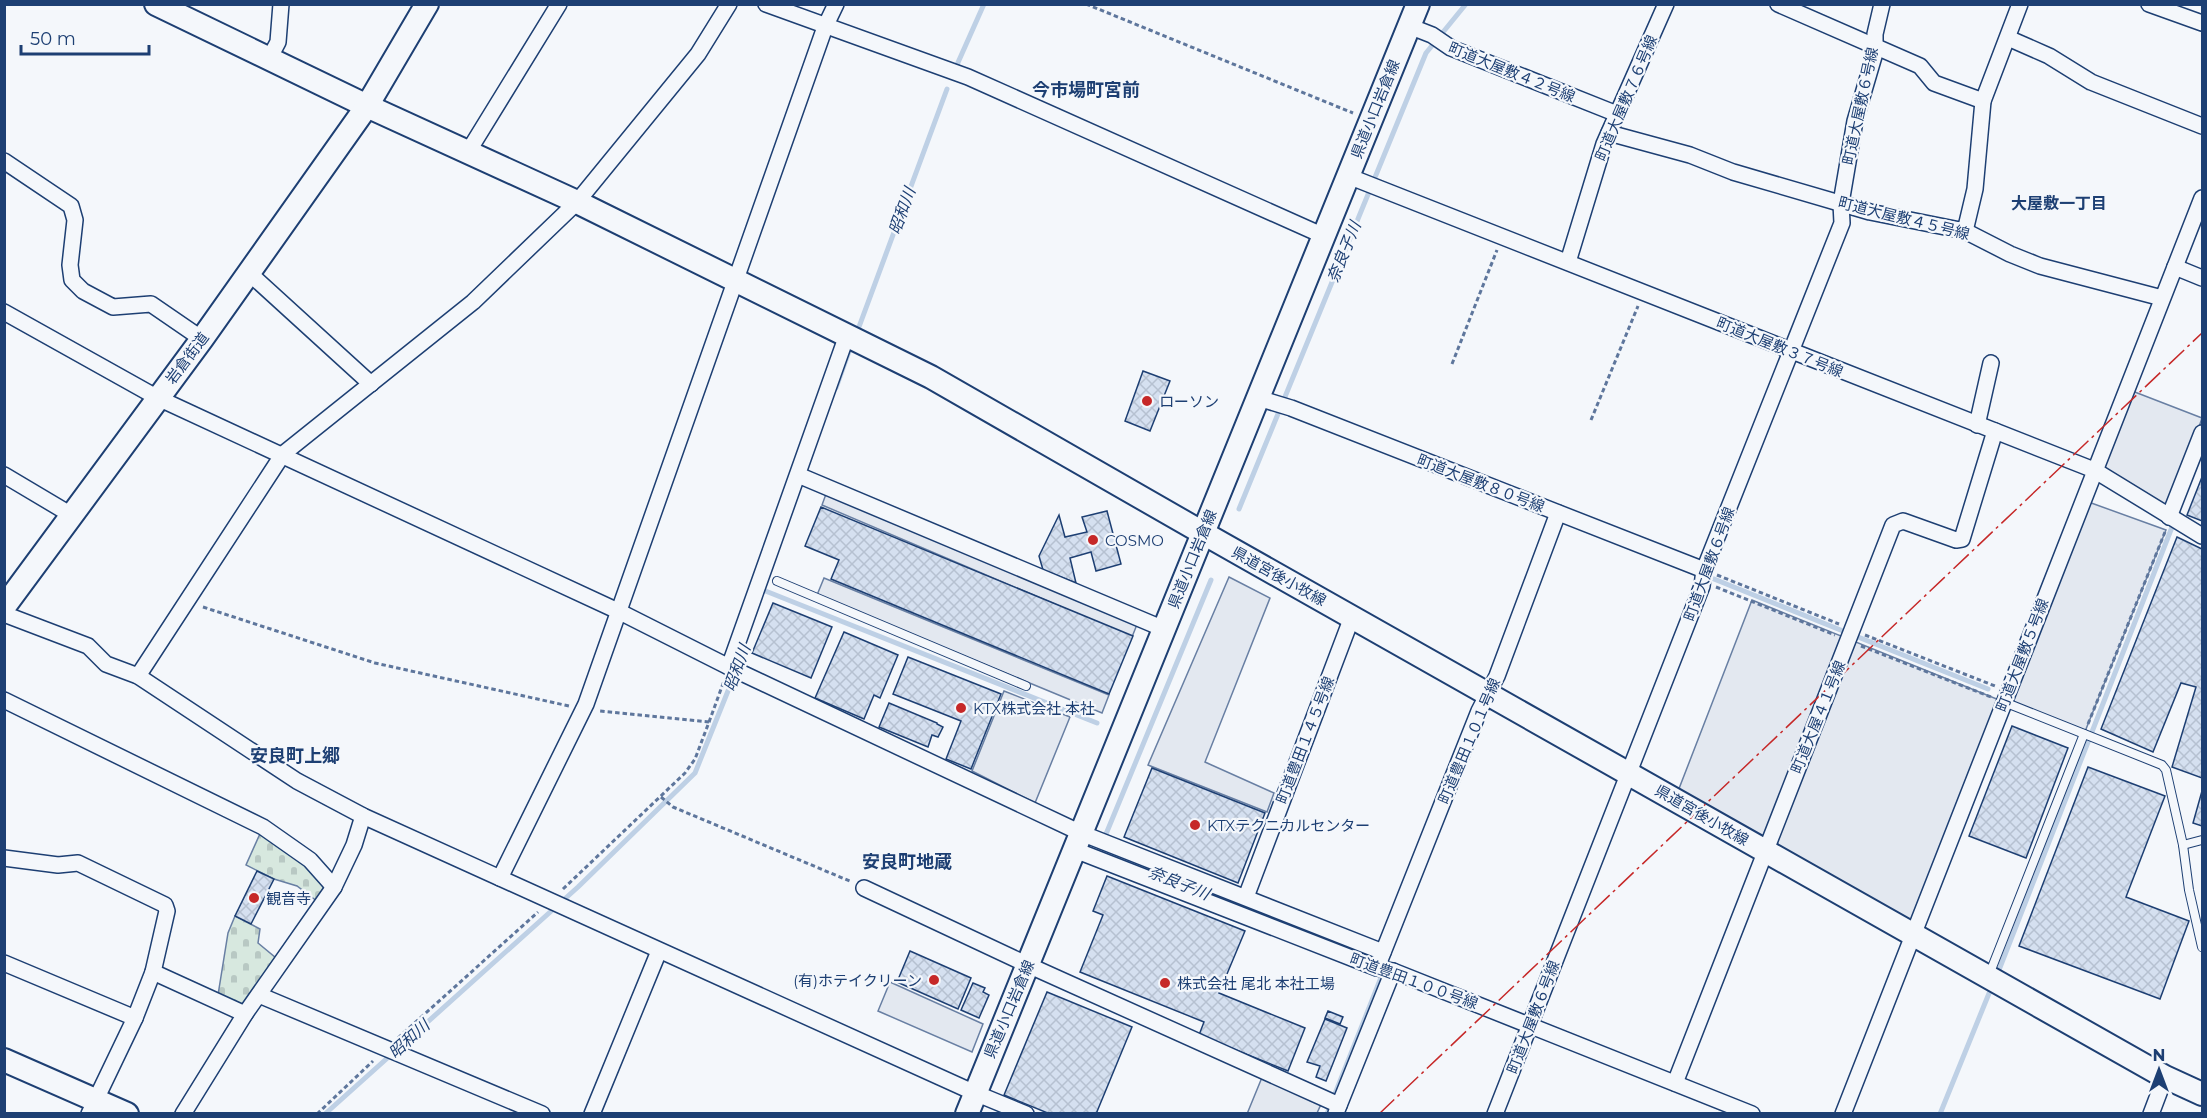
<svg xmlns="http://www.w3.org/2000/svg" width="2207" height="1118" font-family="Montserrat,'Noto Sans JP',sans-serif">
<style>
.cemetery{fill:url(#cemetery-stones);stroke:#687fa3;stroke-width:1.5}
.parking{fill:#e3e8f0;stroke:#687fa3;stroke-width:1.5}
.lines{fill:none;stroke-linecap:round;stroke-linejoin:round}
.stream{stroke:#bed0e5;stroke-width:5}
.building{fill:url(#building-cross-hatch);stroke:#1d3f73;stroke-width:1.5}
.lane-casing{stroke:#1d3f73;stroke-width:10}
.street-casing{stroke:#1d3f73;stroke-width:18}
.secondary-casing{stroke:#1d3f73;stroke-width:26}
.path{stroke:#5e769c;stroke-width:3;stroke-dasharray:4.5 3;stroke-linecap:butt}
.lane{stroke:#f4f7fb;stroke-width:8}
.street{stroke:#f4f7fb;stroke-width:15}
.secondary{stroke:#f4f7fb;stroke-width:22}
.power{stroke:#c62828;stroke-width:1.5;stroke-dasharray:21 4.5 3 4.5;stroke-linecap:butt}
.poi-dot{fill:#c62828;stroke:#f4f7fb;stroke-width:2}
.labels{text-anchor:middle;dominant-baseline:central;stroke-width:4.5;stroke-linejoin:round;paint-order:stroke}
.street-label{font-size:15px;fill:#1d3f73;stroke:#f4f7fb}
.poi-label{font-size:15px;fill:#1d3f73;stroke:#f4f7fb;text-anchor:start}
.neighbourhood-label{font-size:16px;font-weight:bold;fill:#1d3f73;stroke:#f4f7fb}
.water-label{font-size:16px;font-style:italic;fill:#1d3f73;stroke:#f4f7fb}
.quarter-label{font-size:18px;font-weight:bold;fill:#1d3f73;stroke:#f4f7fb}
</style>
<defs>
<pattern id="cemetery-stones" width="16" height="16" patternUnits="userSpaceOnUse" patternTransform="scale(1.5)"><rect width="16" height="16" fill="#d7e8df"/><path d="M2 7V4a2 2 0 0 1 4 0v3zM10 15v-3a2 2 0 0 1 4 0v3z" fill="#b8c8c3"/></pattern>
<pattern id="building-cross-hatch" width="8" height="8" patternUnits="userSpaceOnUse" patternTransform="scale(1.5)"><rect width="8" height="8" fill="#d5e0f0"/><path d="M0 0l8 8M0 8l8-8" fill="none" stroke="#b6c1d1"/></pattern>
</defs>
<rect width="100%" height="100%" fill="#f4f7fb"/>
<g class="cemetery">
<polygon points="263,827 334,887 322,905 297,886 274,879 246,865"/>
<polygon points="235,916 260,929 258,943 276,958 248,1003 242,1005 218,995 228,933"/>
</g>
<g class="parking">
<polygon points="2127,389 2202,418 2169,517 2095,470"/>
<polygon points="826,494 1138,622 1132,637 822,505"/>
<polygon points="2083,500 2166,530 2084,734 2004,703 1913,935 1675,799 1752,600 2004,702"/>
<polygon points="1229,577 1270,598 1205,762 1274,793 1267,812 1148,765"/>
<polygon points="824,578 1109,695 1102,713 817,595"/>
<polygon points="1004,691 1070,717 1035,803 972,771"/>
<polygon points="890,982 983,1024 972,1052 878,1011"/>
<polygon points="1263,1075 1322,1102 1317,1113 1247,1114"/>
</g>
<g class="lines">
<g class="stream">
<polyline points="956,67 984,4"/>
<polyline points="856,335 947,89"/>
<polyline points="836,388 852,343"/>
<polyline points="1239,509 1426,53 1466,4"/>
<polyline points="1709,577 1843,631"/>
<polyline points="1211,580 1099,851 1328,941"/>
<polyline points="763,590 1097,723"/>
<polyline points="1853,635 1988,689"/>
<polyline points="1997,975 2174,522"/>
<polyline points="325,1114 578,887 695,773 736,671"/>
<polyline points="1327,1114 1384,970"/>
<polyline points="1940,1114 1992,986"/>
</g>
</g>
<g class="building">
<polygon points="1143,371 1170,381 1150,431 1125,421"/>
<polygon points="2202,477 2202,521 2187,515"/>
<polygon points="821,507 1133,636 1109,694 831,579 839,560 805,546"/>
<polygon points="1107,511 1121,564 1096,571 1091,552 1070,558 1076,583 1043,570 1039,556 1059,515 1065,537 1087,532 1082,517"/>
<polygon points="2177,537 2202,549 2202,778 2172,767 2196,687 2181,683 2153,752 2101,729"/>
<polygon points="773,603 832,627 811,678 752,653"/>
<polygon points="844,632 898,655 880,698 874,695 864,719 815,698"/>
<polygon points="908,657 1001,694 971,769 946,759 961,721 893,694"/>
<polygon points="889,703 937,723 937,724 943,727 938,737 932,735 928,747 879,727"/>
<polygon points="2012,726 2068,748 2026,858 1969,836"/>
<polygon points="2088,767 2165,796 2126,897 2189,921 2160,999 2019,946"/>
<polygon points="1152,768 1265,813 1238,883 1124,837"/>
<polygon points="2202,791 2202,826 2193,823"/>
<polygon points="257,871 274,879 251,924 235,916"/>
<polygon points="1107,876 1245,931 1219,993 1305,1028 1288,1071 1199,1035 1204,1022 1080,972 1103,915 1093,911"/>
<polygon points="910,951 971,978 958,1009 897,982"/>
<polygon points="973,983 985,988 983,992 989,995 979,1018 961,1010"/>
<polygon points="1047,992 1132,1027 1096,1114 1050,1114 1004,1095"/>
<polygon points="1328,1011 1343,1017 1340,1024 1325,1018"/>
<polygon points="1325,1019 1347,1028 1326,1081 1316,1077 1320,1066 1307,1062"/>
</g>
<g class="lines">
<defs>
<g id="lane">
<polyline points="777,581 1026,686"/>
<polyline points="2004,702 2162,765 2166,770 2183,845 2189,890 2202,947"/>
<polyline points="2183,845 2202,840"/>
<polyline points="1989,975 2084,734"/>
</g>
<g id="street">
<polyline points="766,4 968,77 1324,236"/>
<polyline points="1778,4 1920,66 1934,83 1983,101"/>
<polyline points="2149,4 2202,23"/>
<polyline points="1409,26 1432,35 1451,48 1617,114"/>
<polyline points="2008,38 2049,56 2091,82 2202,126"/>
<polyline points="269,59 278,42 281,4"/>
<polyline points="1609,133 1690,155 1733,172 1870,212 1965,231 2010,254 2040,266 2162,298"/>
<polyline points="468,152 559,4"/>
<polyline points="4,161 71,206 75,220 70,265 72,280 83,291 113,307 151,304 202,339"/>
<polyline points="1348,176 2094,470 2202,536"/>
<polyline points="1965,231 1975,189 1983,101 2020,4"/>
<polyline points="1568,262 1604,144 1666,4"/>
<polyline points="2175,267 2202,278"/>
<polyline points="248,272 371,384"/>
<polyline points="4,312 158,398 620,612 729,667 1081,833 1383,952"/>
<polyline points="1258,398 1291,408 1704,570"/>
<polyline points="1977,425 1991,363"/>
<polyline points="4,475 73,516"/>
<polyline points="798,475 1164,629"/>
<polyline points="2169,517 2202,433"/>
<polyline points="4,614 88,646 106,664 138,676 297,781 363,816 975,1093 1026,1114"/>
<polyline points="729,667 847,335"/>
<polyline points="138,676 283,454 473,302 577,202 698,54 729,4"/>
<polyline points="4,700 263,827 310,860 334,887"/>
<polyline points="1075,850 1377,968 1393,971 1752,1114"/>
<polyline points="4,858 58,865 78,863 165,905 167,911 153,972 135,1018 89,1114"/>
<polyline points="500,878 586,704 825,27 836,4"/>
<polyline points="864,888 1028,965 1339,1105"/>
<polyline points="1246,897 1352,617"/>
<polyline points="1380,960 1479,711 1497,676 1558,513"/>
<polyline points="4,963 135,1018"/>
<polyline points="153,972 245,1014"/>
<polyline points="259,995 542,1114"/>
<polyline points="1675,1083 1893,525 1903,521 1956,540 1962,539 1995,431"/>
<polyline points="1336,1113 1393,971"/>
<polyline points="183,1114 245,1014 334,887 354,845 363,816"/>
<polyline points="592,1114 659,951"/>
<polyline points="1495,1114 1702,586 1704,570 1842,223 1841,203 1855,121 1875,53 1875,34 1882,4"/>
<polyline points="1843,1114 2202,198"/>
<polyline points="2151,1114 2165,1077"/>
</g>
<g id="secondary">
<polyline points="156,4 367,106 577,202 931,377 1203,533 2165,1077 2202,1094"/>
<polyline points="4,607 202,339 367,106 427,4"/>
<polyline points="4,1060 127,1114"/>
<polyline points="967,1114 1418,4"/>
</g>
</defs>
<use href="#lane" class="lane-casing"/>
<use href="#street" class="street-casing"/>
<use href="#secondary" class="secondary-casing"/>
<g class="path">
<polyline points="1086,4 1353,113"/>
<polyline points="1452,364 1497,250"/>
<polyline points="1591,420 1638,306"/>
<polyline points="1717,575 1839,624"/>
<polyline points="1716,587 1835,635"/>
<polyline points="203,607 375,663 569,706"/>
<polyline points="1865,635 1995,686"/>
<polyline points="1861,646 1991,697"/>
<polyline points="709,722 724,681"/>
<polyline points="2088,724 2165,532"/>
<polyline points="661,797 673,807 852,882"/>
<polyline points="563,889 685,773 695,759 709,722 600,711"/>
<polyline points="398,1038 538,912"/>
<polyline points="317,1114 373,1061"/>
</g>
<use href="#lane" class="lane"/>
<use href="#street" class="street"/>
<use href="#secondary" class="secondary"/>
<polyline class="power" points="1379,1114 2202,333"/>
</g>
<g class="poi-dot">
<circle cx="1147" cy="401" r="6"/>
<circle cx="1093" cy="540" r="6"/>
<circle cx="961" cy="708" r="6"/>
<circle cx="1195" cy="825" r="6"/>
<circle cx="254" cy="898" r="6"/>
<circle cx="934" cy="980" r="6"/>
<circle cx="1165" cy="983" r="6"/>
</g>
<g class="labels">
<g class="street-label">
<text transform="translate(1512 72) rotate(22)">町道大屋敷４２号線</text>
<text transform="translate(1626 98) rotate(-67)">町道大屋敷７６号線</text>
<text transform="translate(1860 106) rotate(-78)">町道大屋敷６号線</text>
<text transform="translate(1375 109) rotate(-68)">県道小口岩倉線</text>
<text transform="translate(1904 218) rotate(14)">町道大屋敷４５号線</text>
<text transform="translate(1780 347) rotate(22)">町道大屋敷３７号線</text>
<text transform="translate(187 358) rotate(-53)">岩倉街道</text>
<text transform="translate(1481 483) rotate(21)">町道大屋敷８０号線</text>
<text transform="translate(1192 559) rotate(-68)">県道小口岩倉線</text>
<text transform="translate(1709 564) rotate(-70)">町道大屋敷６号線</text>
<text transform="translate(1279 576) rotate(29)">県道宮後小牧線</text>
<text transform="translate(2022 655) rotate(-69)">町道大屋敷５号線</text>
<text transform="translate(1818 717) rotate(-68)">町道大屋４１号線</text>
<text transform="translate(1305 740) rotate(-69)">町道豊田１４５号線</text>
<text transform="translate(1469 741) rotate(-67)">町道豊田１０１号線</text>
<text transform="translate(1702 815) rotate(30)">県道宮後小牧線</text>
<text transform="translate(1414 981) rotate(20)">町道豊田１００号線</text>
<text transform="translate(1009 1009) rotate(-67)">県道小口岩倉線</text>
<text transform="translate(1533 1017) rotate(-69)">町道大屋敷６号線</text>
</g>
<g class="poi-label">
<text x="1159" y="401">ローソン</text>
<text x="1105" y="540">COSMO</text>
<text x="973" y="708">KTX株式会社 本社</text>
<text x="1207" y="825">KTXテクニカルセンター</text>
<text x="266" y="898">観音寺</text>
<text x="922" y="980" text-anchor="end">(有)ホテイクリーン</text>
<text x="1177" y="983">株式会社 尾北 本社工場</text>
</g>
<g class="neighbourhood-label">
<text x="2059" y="203">大屋敷一丁目</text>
</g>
<g class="water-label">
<text transform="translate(902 211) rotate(-70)">昭和川</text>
<text transform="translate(1344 252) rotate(-68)">奈良子川</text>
<text transform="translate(737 668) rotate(-70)">昭和川</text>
<text transform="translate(1179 883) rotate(22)">奈良子川</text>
<text transform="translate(409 1039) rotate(-42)">昭和川</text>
</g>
<g class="quarter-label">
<text x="1086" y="90">今市場町宮前</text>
<text x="295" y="756">安良町上郷</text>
<text x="907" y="862">安良町地蔵</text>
</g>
</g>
<rect width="2207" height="1118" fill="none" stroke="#1d3f73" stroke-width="12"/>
<g transform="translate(2159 1070)" stroke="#f4f7fb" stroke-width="4.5" paint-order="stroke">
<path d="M0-4.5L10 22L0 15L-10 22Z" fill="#1d3f73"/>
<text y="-9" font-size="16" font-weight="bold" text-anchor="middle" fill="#1d3f73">N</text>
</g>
<path d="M21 45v9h128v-9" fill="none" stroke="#1d3f73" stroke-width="3"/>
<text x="30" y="45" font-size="18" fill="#1d3f73" stroke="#f4f7fb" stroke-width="4.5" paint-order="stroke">50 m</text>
</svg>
